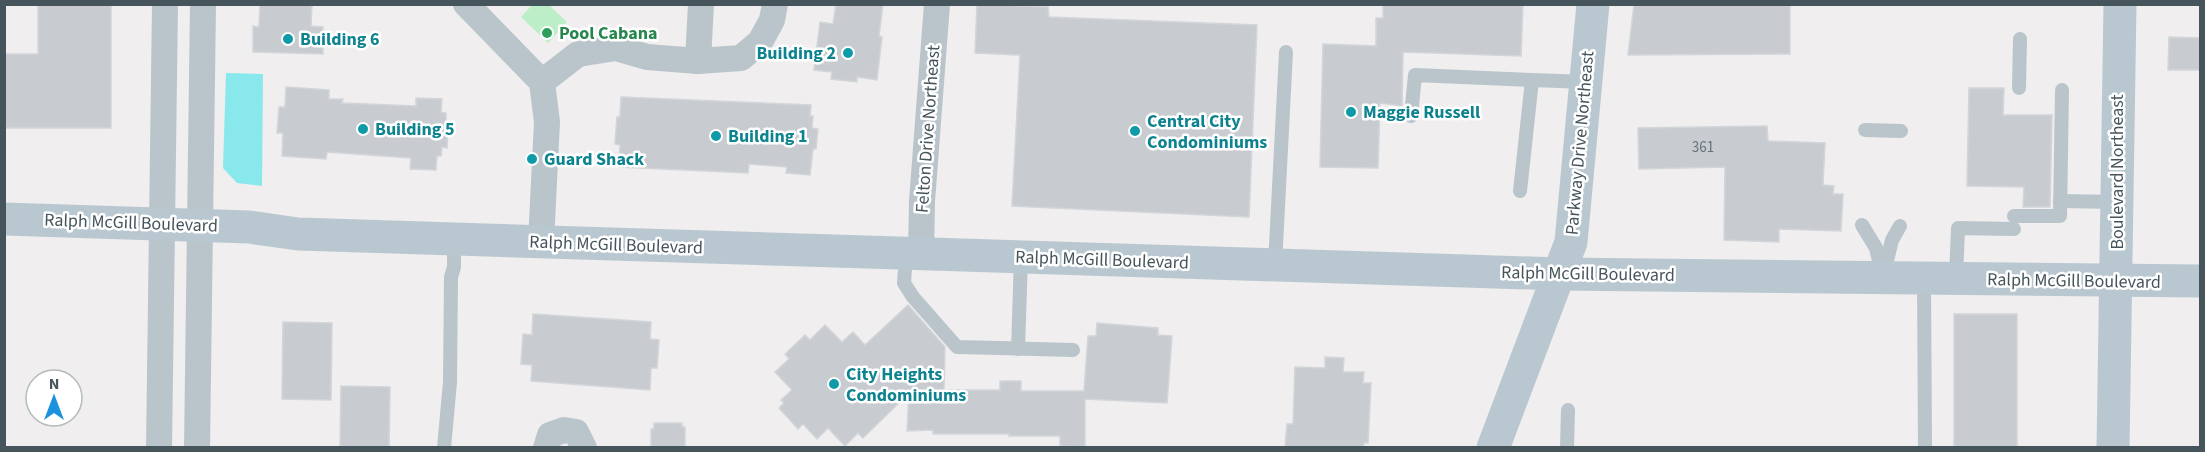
<svg xmlns="http://www.w3.org/2000/svg" width="2205" height="452" font-family="'Source Sans 3',sans-serif">
<style>
.green{fill:#bceec7}
.water{fill:#89e8eb}
.building{fill:#c8ccd0;stroke:#d2d5d9;stroke-width:1.5}
.lines{fill:none;stroke-linecap:round;stroke-linejoin:round}
.lane{stroke:#b9c5cb;stroke-width:14}
.street{stroke:#b9c5cb;stroke-width:26}
.secondary{stroke:#b9c8d0;stroke-width:33}
.leisure-dot{fill:#2e9e5b;stroke:#fff;stroke-width:2}
.culture-dot{fill:#0f9aa8;stroke:#fff;stroke-width:2}
.labels{text-anchor:middle;dominant-baseline:central;stroke-width:5;stroke-linejoin:round;paint-order:stroke}
.number-label{font-size:15px;fill:#667378}
.leisure-label{font-size:18px;font-weight:bold;fill:#27864d;stroke:#fff;text-anchor:start}
.culture-label{font-size:18px;font-weight:bold;fill:#0d838f;stroke:#fff;text-anchor:start}
.street-label{font-size:18px;fill:#46555b;stroke:#fff}
</style>
<rect width="100%" height="100%" fill="#f0eeee"/>
<polygon class="green" points="533,4 553,5 551,7 567,22 548,43 521,17"/>
<polygon class="water" points="226,73 263,74 262,186 237,183 223,168"/>
<g class="building">
<polygon points="38,4 111,4 111,128 4,128 4,54 38,54"/>
<polygon points="260,4 312,4 311,26 323,27 323,54 253,52 253,26 259,27"/>
<polygon points="836,4 883,4 879,36 882,37 877,80 857,77 857,82 831,79 832,72 814,70 820,22 833,24"/>
<polygon points="977,4 1048,7 1049,17 1257,25 1249,217 1012,206 1020,55 975,53"/>
<polygon points="1383,4 1523,4 1521,56 1403,52 1402,106 1380,103 1378,168 1320,167 1323,44 1376,46 1376,18 1383,18"/>
<polygon points="1634,4 1790,4 1790,54 1628,55"/>
<polygon points="2169,37 2200,38 2200,70 2168,70"/>
<polygon points="286,87 329,90 329,99 343,99 342,103 416,106 416,98 442,99 441,112 446,113 446,121 448,125 447,148 442,147 441,156 437,156 436,170 410,169 411,158 327,152 326,159 282,156 283,133 277,133 279,107 285,107"/>
<polygon points="1969,88 2004,88 2003,115 2052,115 2050,207 2023,207 2024,187 1967,186"/>
<polygon points="621,97 811,105 810,116 813,116 812,128 818,129 816,149 813,149 810,175 786,173 787,167 749,164 748,173 619,167 620,145 615,144 617,117 620,117"/>
<polygon points="1767,126 1768,141 1825,143 1823,185 1834,186 1833,194 1843,194 1841,231 1779,229 1779,242 1724,240 1725,167 1639,169 1638,128"/>
<polygon points="908,305 945,347 944,390 1000,390 1000,381 1021,381 1021,391 1084,391 1088,336 1096,336 1097,323 1158,328 1158,335 1172,336 1167,403 1085,399 1085,447 1060,446 1060,436 1009,436 1009,434 933,434 933,430 907,431 909,393 863,438 858,433 845,446 828,428 817,439 803,424 798,429 779,408 784,403 781,400 792,390 775,372 789,359 785,354 805,335 810,340 825,325 842,342 853,332 865,345"/>
<polygon points="533,314 651,322 650,339 659,340 657,368 651,368 650,390 531,381 532,365 521,364 523,334 532,335"/>
<rect x="1954" y="314" width="63" height="133"/>
<polygon points="283,322 332,323 331,400 282,399"/>
<polygon points="1325,357 1344,358 1343,372 1364,372 1363,383 1371,383 1368,443 1364,443 1363,447 1285,447 1287,424 1293,424 1295,367 1325,368"/>
<polygon points="341,386 390,387 389,447 340,447"/>
<polygon points="654,423 682,423 682,427 685,427 685,447 651,447 651,429 654,429"/>
</g>
<g class="lines">
<g class="lane">
<polyline points="2019,88 2020,39"/>
<polyline points="1411,116 1415,75 1532,80"/>
<polyline points="1865,130 1901,131"/>
<polyline points="1520,191 1532,80 1586,82"/>
<polyline points="2060,201 2117,202"/>
<polyline points="2014,216 2060,216 2062,90"/>
<polyline points="1862,225 1876,248 1883,278"/>
<polyline points="906,254 904,283 913,297 957,347 1073,350"/>
<polyline points="1275,265 1286,52"/>
<polyline points="1884,273 1892,240 1900,226"/>
<polyline points="1924,279 1925,448"/>
<polyline points="1956,279 1958,228 2014,229"/>
<polyline points="1018,349 1021,257"/>
<polyline points="444,448 450,382 451,277 454,267 454,239"/>
<polyline points="1567,448 1568,410"/>
</g>
<g class="street">
<polyline points="466,4 542,82 547,122 541,242"/>
<polyline points="698,61 701,4"/>
<polyline points="542,82 578,54 616,48 647,57 698,61 741,58 760,42 772,20 775,4"/>
<polyline points="921,254 922,201 937,4"/>
<polyline points="159,448 165,4"/>
<polyline points="197,448 203,4"/>
<polyline points="546,448 550,435 564,430 576,432 584,448"/>
</g>
<g class="secondary">
<polyline points="4,219 249,227 298,234 1560,274 2200,281"/>
<polyline points="1493,448 1571,242 1593,4"/>
<polyline points="2113,448 2120,4"/>
</g>
</g>
<circle class="leisure-dot" cx="547" cy="33" r="6"/>
<g class="culture-dot">
<circle cx="288" cy="39" r="6"/>
<circle cx="848" cy="53" r="6"/>
<circle cx="1351" cy="112" r="6"/>
<circle cx="363" cy="129" r="6"/>
<circle cx="1135" cy="131" r="6"/>
<circle cx="716" cy="136" r="6"/>
<circle cx="532" cy="159" r="6"/>
<circle cx="834" cy="384" r="6"/>
</g>
<g class="labels">
<g class="number-label">
<text x="1703" y="147">361</text>
</g>
<g class="leisure-label">
<text x="559" y="33">Pool Cabana</text>
</g>
<g class="culture-label">
<text x="300" y="39">Building 6</text>
<text x="836" y="53" text-anchor="end">Building 2</text>
<text x="1363" y="112">Maggie Russell</text>
<text x="1147" y="121">Central City<tspan x="1147" dy="21">Condominiums</tspan></text>
<text x="375" y="129">Building 5</text>
<text x="728" y="136">Building 1</text>
<text x="544" y="159">Guard Shack</text>
<text x="846" y="374">City Heights<tspan x="846" dy="21">Condominiums</tspan></text>
</g>
<g class="street-label">
<text transform="translate(928 129) rotate(-86)">Felton Drive Northeast</text>
<text transform="translate(1580 143) rotate(-85)">Parkway Drive Northeast</text>
<text transform="translate(2117 172) rotate(-90)">Boulevard Northeast</text>
<text transform="translate(131 223) rotate(2)">Ralph McGill Boulevard</text>
<text transform="translate(616 245) rotate(2)">Ralph McGill Boulevard</text>
<text transform="translate(1102 260) rotate(2)">Ralph McGill Boulevard</text>
<text transform="translate(1588 274) rotate(1)">Ralph McGill Boulevard</text>
<text transform="translate(2074 281) rotate(1)">Ralph McGill Boulevard</text>
</g>
</g>
<rect width="2205" height="452" fill="none" stroke="#46555b" stroke-width="12"/>
<g transform="translate(54 398)"><circle r="28" fill="#ffffff" stroke="#b5bbbd" stroke-width="1.5"/>
<path d="M0-4.5L10 22L0 15L-10 22Z" fill="#1a92de"/>
<text y="-9" font-size="16" font-weight="bold" text-anchor="middle" fill="#46555b">N</text>
</g>
</svg>
